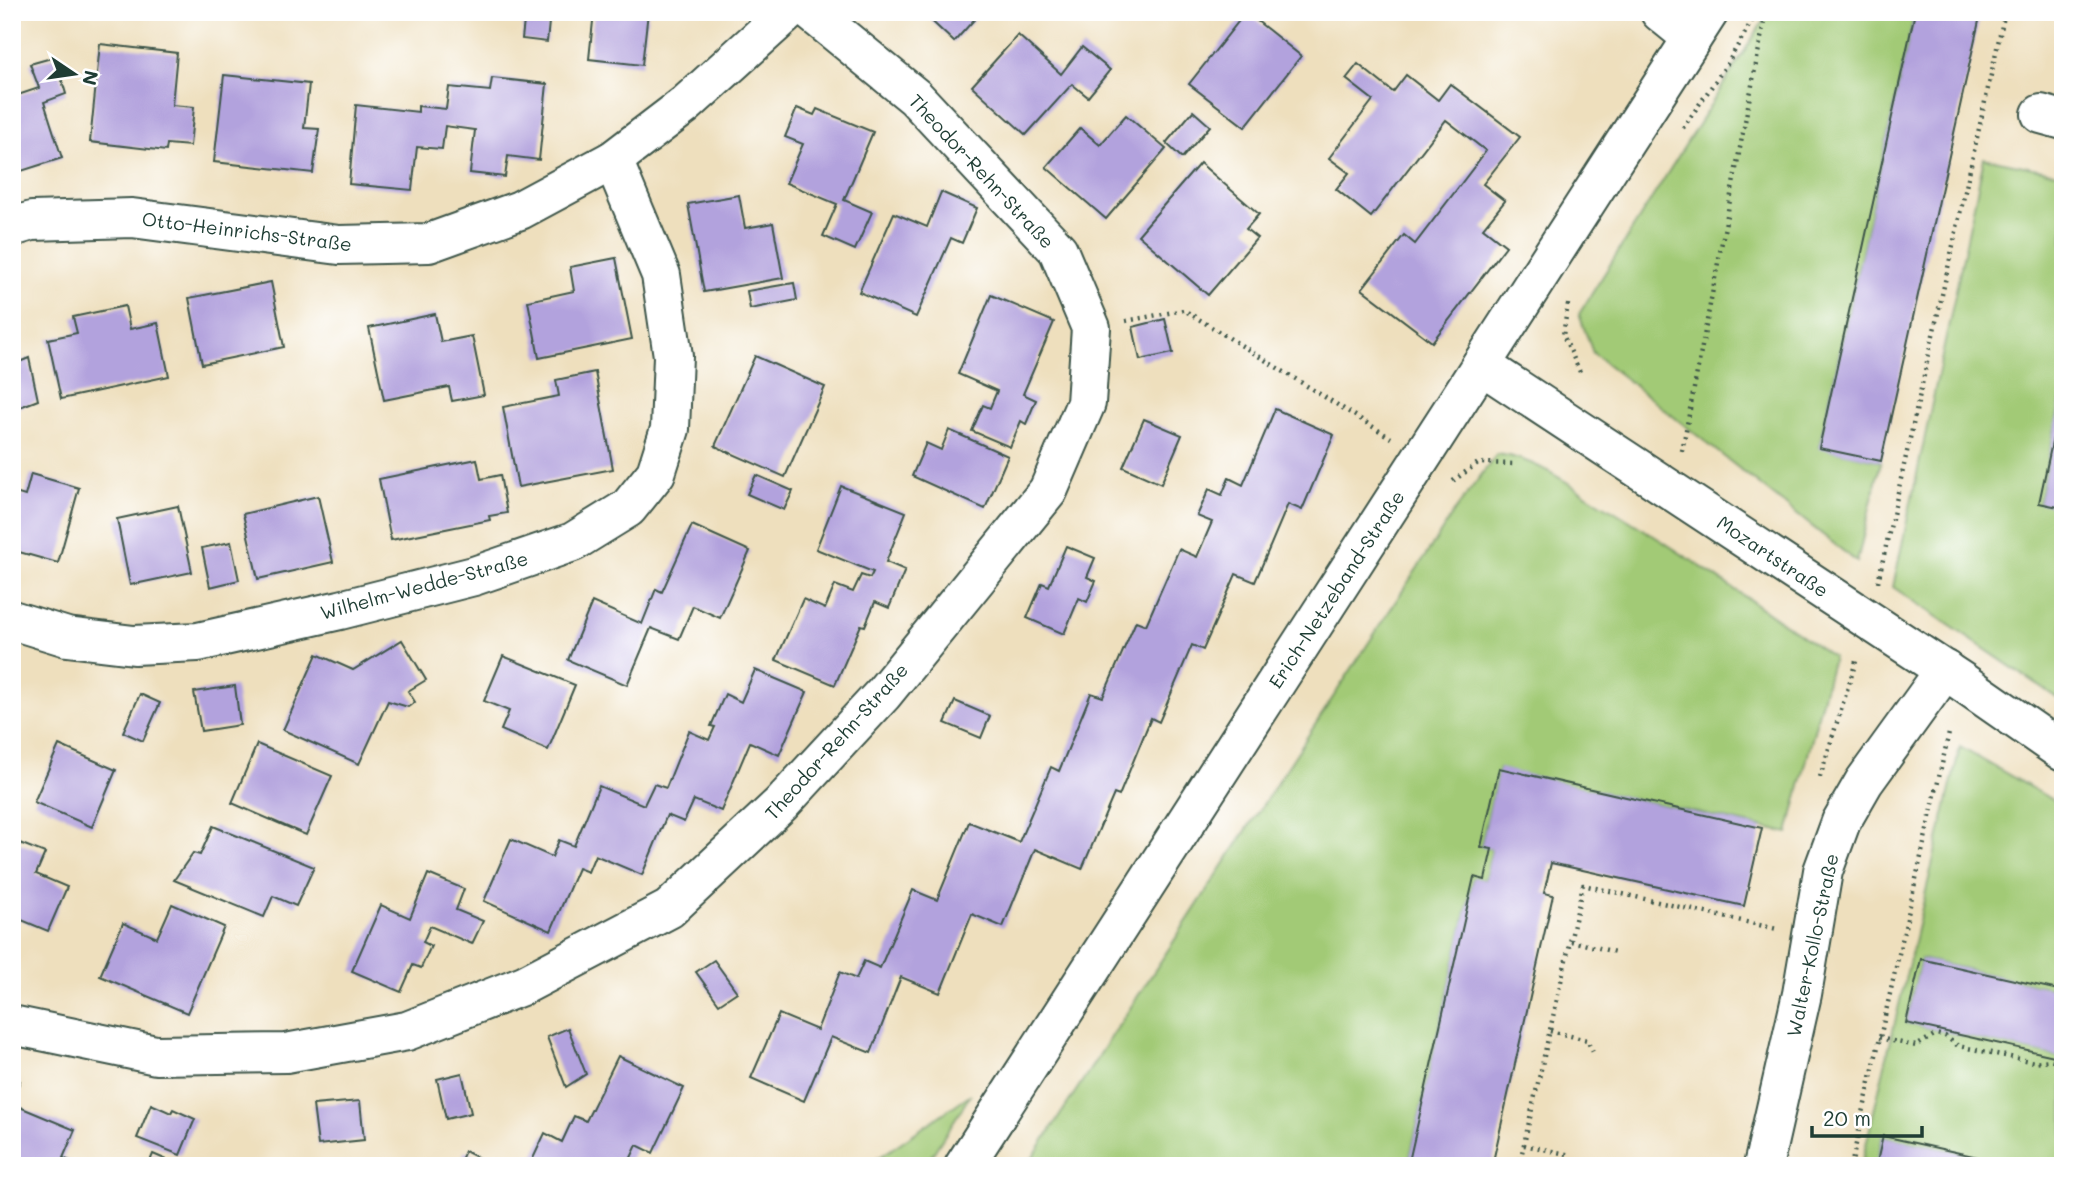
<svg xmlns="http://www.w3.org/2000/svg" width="2075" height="1178" font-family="Mali,sans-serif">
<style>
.green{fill:#a2ca76;stroke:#608455;stroke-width:2}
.building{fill:#b2a2dd}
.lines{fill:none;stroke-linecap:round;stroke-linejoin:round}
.minor-casing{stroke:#3e5549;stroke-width:42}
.path{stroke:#3e5549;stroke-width:4.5;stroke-dasharray:2 5;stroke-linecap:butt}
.minor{stroke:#fff;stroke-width:38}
.labels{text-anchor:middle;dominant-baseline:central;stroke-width:5;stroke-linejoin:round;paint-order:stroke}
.street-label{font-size:19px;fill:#1f3d34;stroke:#fff}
</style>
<rect width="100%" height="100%" fill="#fff"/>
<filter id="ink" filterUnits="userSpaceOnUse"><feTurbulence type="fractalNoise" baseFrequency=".0143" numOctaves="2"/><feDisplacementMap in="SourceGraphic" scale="14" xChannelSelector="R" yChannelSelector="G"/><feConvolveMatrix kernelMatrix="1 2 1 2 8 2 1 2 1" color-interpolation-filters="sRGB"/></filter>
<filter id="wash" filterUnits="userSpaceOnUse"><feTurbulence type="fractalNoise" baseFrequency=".00686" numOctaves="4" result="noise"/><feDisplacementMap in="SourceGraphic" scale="28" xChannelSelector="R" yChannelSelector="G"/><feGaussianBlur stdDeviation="1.57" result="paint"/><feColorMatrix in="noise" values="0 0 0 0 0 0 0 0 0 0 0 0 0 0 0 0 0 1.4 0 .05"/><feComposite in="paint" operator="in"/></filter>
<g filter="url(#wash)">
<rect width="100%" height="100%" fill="#eedfbd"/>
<g class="green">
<polygon points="1769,12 1915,12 1819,447 1881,461 1857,562 1593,353 1579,314"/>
<polygon points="1984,158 2063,174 2063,391 2039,502 2063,508 2063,702 1893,587"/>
<path d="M1497,454C1534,458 1566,482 1597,501C1679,549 1755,604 1833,657L1788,833L1499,769L1481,846L1492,849L1485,880L1474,878L1408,1166H1027L1456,509Z"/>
<polygon points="1960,747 2063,806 2063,991 1921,959 1906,1023 2063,1058 2063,1166 2019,1166 1883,1136 1876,1166 1861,1166"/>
<polygon points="971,1094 925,1166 867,1166"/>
</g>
<g id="blocks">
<g class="building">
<polygon points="525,12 550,12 547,42 522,39"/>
<polygon points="594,12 648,12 642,65 589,59"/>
<polygon points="922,12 981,12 954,42"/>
<polygon points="1246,12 1301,56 1245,127 1189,84"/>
<polygon points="1915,12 1981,12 1881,461 1819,448"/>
<polygon points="1018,35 1061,74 1082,47 1110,70 1088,97 1072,84 1026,135 972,86"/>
<polygon points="100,44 177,53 172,105 194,107 190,146 167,144 166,151 90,142"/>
<polygon points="55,57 66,94 44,102 62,158 12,174 12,97 39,88 30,64"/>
<polygon points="1358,64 1393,92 1406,75 1438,100 1450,84 1520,137 1483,184 1505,201 1483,228 1506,246 1432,342 1362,289 1404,235 1415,244 1486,151 1446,120 1371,217 1336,189 1349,173 1329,158 1373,100 1346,79"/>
<polygon points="224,75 309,84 304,128 319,129 313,173 214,162"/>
<polygon points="492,78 547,84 539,160 508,156 505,177 470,173 475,130 445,126 442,149 417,147 412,190 349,184 356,105 418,112 418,106 446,109 449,87 490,91"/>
<polygon points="797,108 814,115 817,109 873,132 844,200 872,212 855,250 823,236 837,204 786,183 803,144 785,137"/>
<polygon points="1193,111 1210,126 1182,158 1166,143"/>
<polygon points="1126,115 1166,149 1106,219 1046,167 1080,128 1100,145"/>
<polygon points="1200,163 1259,214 1246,229 1257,238 1208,295 1138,235"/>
<polygon points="941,192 977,208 962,243 951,238 916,317 859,292 894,213 927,227"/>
<polygon points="739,195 745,228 773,223 783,278 704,292 688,204"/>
<polygon points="616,258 632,339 539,358 528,301 574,291 570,267"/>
<polygon points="271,282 284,347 202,364 189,298"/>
<polygon points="794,283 797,300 750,309 747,291"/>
<polygon points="991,295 1054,322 1023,394 1036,400 1026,424 1021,421 1010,447 972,431 983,405 990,408 997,391 958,374"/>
<polygon points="125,306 130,329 158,323 169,376 61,399 48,339 77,333 73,317"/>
<polygon points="435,314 441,342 472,336 484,395 452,401 449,387 384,400 369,328"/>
<polygon points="1165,319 1173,353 1140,360 1133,327"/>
<polygon points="755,356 825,387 785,477 715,446"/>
<polygon points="29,358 38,400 12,410 12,365"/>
<polygon points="595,372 613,469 518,487 503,407 559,396 556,380"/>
<polygon points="2062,396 2063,397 2063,508 2039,503"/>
<polygon points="1275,409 1334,435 1302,510 1288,504 1255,582 1236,574 1203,650 1192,645 1159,722 1151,718 1119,796 1114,794 1082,869 1035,849 1003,927 972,914 940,993 901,977 871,1053 831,1037 804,1101 751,1078 779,1014 817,1030 840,972 856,979 864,961 880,968 913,890 937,900 969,822 1019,842 1051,767 1059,771 1091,693 1103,697 1136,621 1146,625 1179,549 1197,557 1212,522 1197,516 1209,489 1222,495 1229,478 1243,485"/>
<polygon points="1144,419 1182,435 1161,484 1123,467"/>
<polygon points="949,430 1008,456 985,509 912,476 926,443 941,450"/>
<polygon points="477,459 481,479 500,475 507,513 489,516 490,520 391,540 379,479"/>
<polygon points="31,474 79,488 58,563 12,550 12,492 25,496"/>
<polygon points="756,475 793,491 784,510 747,494"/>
<polygon points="841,486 906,512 886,562 905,570 889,608 875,602 865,626 861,625 835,685 776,660 803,599 825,609 835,585 853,592 861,575 870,578 873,572 816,549"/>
<polygon points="318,496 333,562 258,579 243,514"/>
<polygon points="178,506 192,572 130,585 117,519"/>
<polygon points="692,525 750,551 720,618 693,606 679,639 651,628 627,685 568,660 592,602 642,624 656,589 662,592"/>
<polygon points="231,542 239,580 210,587 202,548"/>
<polygon points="1066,546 1095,558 1087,577 1096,581 1087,602 1079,598 1064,634 1027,618 1042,583 1049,586"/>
<polygon points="402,640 426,680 408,691 415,702 408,707 388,701 359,764 283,730 317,654 353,670"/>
<polygon points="503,656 575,685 548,750 501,730 509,711 484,701"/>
<polygon points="755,670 807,692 779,755 750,742 721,811 694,800 684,822 667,815 642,875 595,855 588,872 578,868 551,931 484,901 511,839 552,857 559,840 574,846 599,786 644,805 654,784 666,788 689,731 709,740 715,727 711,726 725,694 741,702"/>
<polygon points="235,686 240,725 201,731 194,692"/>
<polygon points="140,694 160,703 143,741 123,732"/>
<polygon points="955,701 990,716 981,738 945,723"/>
<polygon points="257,744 332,776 306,835 232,803"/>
<polygon points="59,745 116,770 92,827 34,802"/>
<polygon points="1499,768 1762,828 1744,906 1551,863 1544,893 1553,895 1492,1166 1408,1166 1474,877 1485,880 1492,849 1481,847"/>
<polygon points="213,826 314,867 296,906 273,896 264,917 174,880 193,853 200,855"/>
<polygon points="12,840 45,853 36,874 67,887 48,931 17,918 12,930"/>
<polygon points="428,874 464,889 456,910 483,921 472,944 430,926 423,942 431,946 421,968 413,965 401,992 352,971 381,905 410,918"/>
<polygon points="172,904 224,927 187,1013 100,976 123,923 157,938"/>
<polygon points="1921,959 2063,991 2063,1058 1906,1023"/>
<polygon points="714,960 737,992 719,1004 696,972"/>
<polygon points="568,1028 586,1074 566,1087 547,1037"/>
<polygon points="618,1056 684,1088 653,1153 637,1145 627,1166 519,1166 521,1161 530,1165 545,1133 562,1142 574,1116 586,1121"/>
<polygon points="462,1073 471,1113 446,1119 437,1079"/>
<polygon points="12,1078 20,1081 12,1100"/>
<polygon points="360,1101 364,1140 318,1145 313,1105"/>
<polygon points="151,1104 171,1113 173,1109 195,1119 180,1155 137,1138"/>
<polygon points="15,1105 75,1130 63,1158 81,1166 12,1166 12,1112"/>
<polygon points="1883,1136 2014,1165 2014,1166 1876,1166"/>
<polygon points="465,1151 494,1166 458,1166"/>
<polygon points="153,1154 181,1166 148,1166"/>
</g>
</g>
</g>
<g filter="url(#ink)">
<use href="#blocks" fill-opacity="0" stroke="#3e5549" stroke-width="2"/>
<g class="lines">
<defs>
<g id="minor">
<polyline points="1660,12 1692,38"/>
<polyline points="2041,114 2063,120"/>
<polyline points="12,227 32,221 132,218 339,245 429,243 520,210 613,160 685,105 788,12"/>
<polyline points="1481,365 1961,681 2063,752"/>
<polyline points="12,620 67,637 134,645 198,642 340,610 474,576 573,542 628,508 656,473 670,429 673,356 661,275 613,160"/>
<polyline points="12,1025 156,1055 286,1053 407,1031 524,985 669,909 781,804 883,694 1048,491 1086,403 1091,328 1058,250 915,97 811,12"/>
<polyline points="964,1166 1709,12"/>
<polyline points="1763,1166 1802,994 1823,871 1841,822 1864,782 1945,670"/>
</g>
</defs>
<use href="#minor" class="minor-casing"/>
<g class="path">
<polyline points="1683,128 1727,64 1757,12"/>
<polyline points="1568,304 1563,335 1580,372"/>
<polyline points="1126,321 1184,310 1391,438"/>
<polyline points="1682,451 1766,12"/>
<polyline points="1453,481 1478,463 1517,464"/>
<polyline points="1878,582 2005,12"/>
<polyline points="1820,777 1857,658"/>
<polyline points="1571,941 1615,952"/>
<polyline points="1550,1031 1587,1040 1593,1052"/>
<polyline points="1879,1038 1916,1046 1936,1034 1945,1036 1958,1046 2034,1062 2051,1060 2063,1063"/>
<polyline points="1524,1145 1571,1155"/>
<polyline points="1519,1166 1583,885 1777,929"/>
<polyline points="1851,1166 1949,733"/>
</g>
<use href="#minor" class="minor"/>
</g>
</g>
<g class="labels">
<g class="street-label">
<text transform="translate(982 171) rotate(47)">Theodor-Rehn-Straße</text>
<text transform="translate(247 231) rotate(7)">Otto-Heinrichs-Straße</text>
<text transform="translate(1773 556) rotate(34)">Mozartstraße</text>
<text transform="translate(424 585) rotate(-15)">Wilhelm-Wedde-Straße</text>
<text transform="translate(1336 589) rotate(-57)">Erich-Netzeband-Straße</text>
<text transform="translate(836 741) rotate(-48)">Theodor-Rehn-Straße</text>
<text transform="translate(1812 945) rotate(-78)">Walter-Kollo-Straße</text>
</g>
</g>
<rect width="2075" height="1178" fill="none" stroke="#fff" stroke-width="42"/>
<g transform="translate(74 74) rotate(103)" stroke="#ffffff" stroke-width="5" paint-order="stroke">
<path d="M0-5L12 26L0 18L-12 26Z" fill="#1f3d34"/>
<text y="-10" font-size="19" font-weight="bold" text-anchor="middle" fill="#1f3d34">N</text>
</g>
<path d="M1812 1126v10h110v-10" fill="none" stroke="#1f3d34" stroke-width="3.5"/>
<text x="1823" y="1126" font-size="21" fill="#1f3d34" stroke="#ffffff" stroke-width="5" paint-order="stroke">20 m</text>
</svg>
